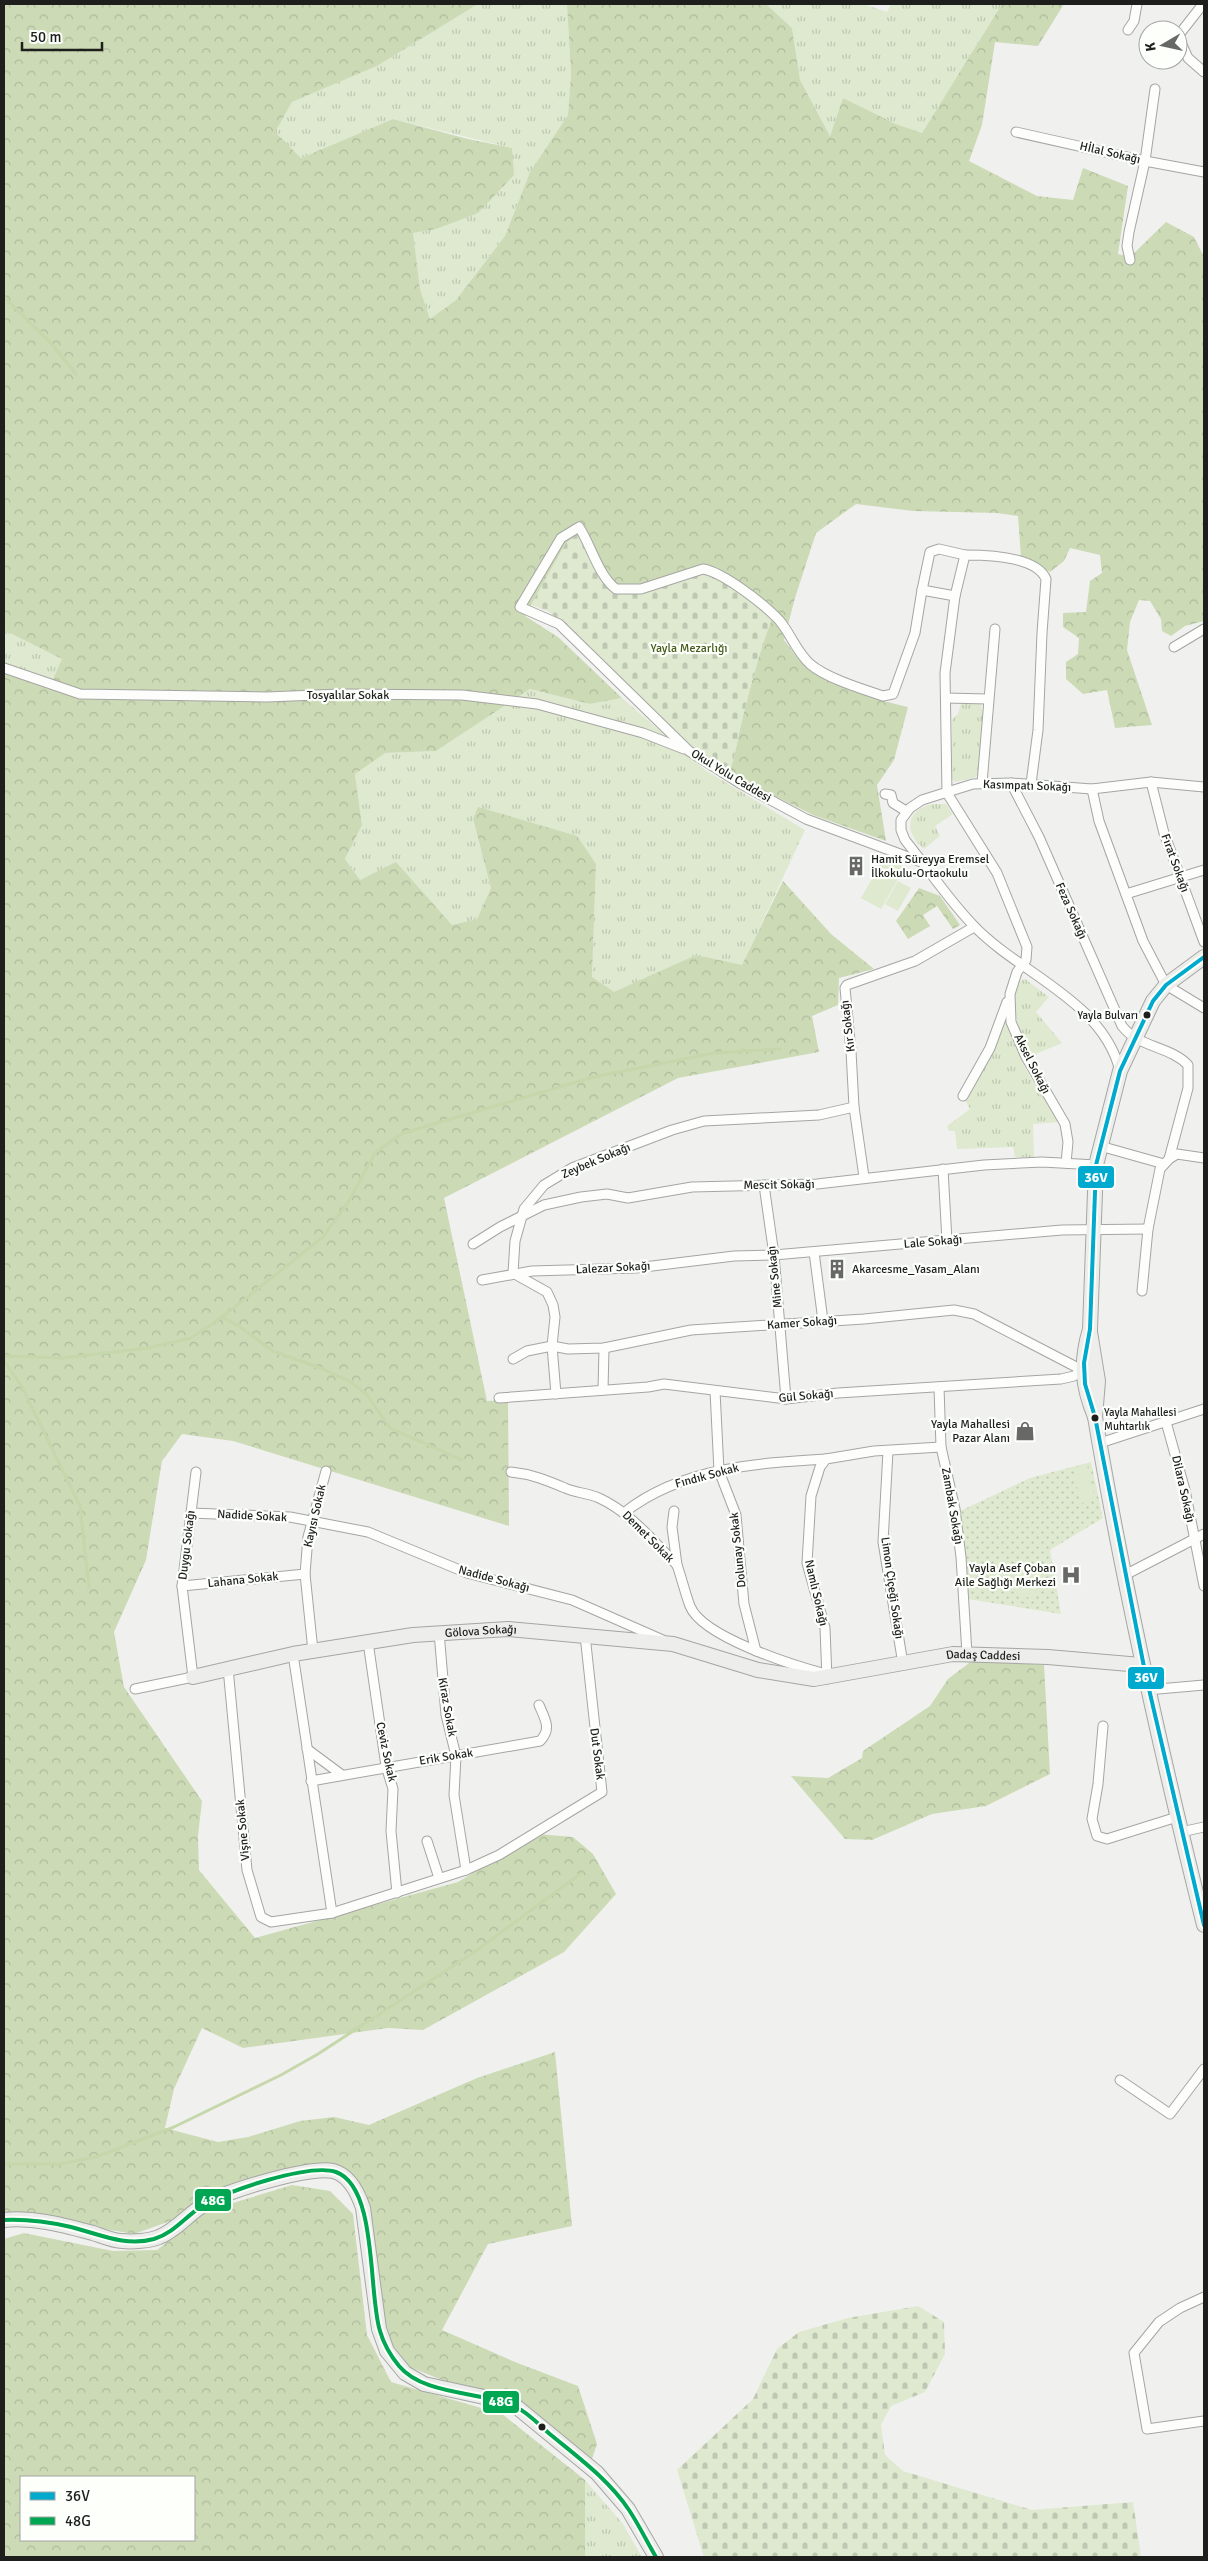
<svg xmlns="http://www.w3.org/2000/svg" width="1208" height="2561" font-family="Signika,sans-serif">
<style>
.grass{fill:url(#grass-tufts)}
.forest{fill:url(#forest-crowns);fill-rule:evenodd}
.cemetery{fill:url(#cemetery-stones)}
.park{fill:url(#park-dots)}
.garden{fill:#dee9cf}
.lines{fill:none;stroke-linecap:round;stroke-linejoin:round}
.stream{stroke:#c5d7ab;stroke-width:3}
.street-casing{stroke:#a5a6a3;stroke-width:11}
.secondary-casing{stroke:#a5a6a3;stroke-width:16}
.street{stroke:#fdfdfc;stroke-width:9}
.secondary{stroke:#edeeeb;stroke-width:14}
.bus-1-casing{stroke:#fdfffb;stroke-width:8}
.bus-2-casing{stroke:#fdfffb;stroke-width:8}
.bus-1{stroke:#00a9ce;stroke-width:4}
.bus-2{stroke:#00a651;stroke-width:4}
.bus-dot{fill:#1e1f1d;stroke:#fdfffb;stroke-width:2}
.labels{text-anchor:middle;dominant-baseline:central;stroke-width:4.5;stroke-linejoin:round;paint-order:stroke}
.bus-label{font-size:11px;fill:#1e1f1d;stroke:#fdfffb;text-anchor:end}
.street-label{font-size:12px;fill:#1e1f1d;stroke:#fdfffb}
.park-label{font-size:12px;fill:#455b1a;stroke:#fdfffb}
.poi-label{font-size:12px;fill:#1e1f1d;stroke:#fdfffb;text-anchor:start}
.line-badge{stroke:#fdfffb;stroke-width:2}
.badge-label{font-size:14px;text-anchor:middle;font-weight:bold;fill:#fff}
</style>
<defs>
<pattern id="grass-tufts" width="24" height="20" patternUnits="userSpaceOnUse" patternTransform="scale(1.25)"><rect width="24" height="20" fill="#dee9cf"/><path d="M3 7l-1-3M5 7V3M7 7l1-3M15 17l-1-3M17 17v-4M19 17l1-3" fill="none" stroke="#bec7b1"/></pattern>
<pattern id="forest-crowns" width="20" height="18" patternUnits="userSpaceOnUse" patternTransform="scale(1.25)"><rect width="20" height="18" fill="#ccdab6"/><path d="M2 6a3 3 0 1 1 6 0M12 15a3 3 0 1 1 6 0" fill="none" stroke="#afbb9c"/></pattern>
<pattern id="cemetery-stones" width="16" height="16" patternUnits="userSpaceOnUse" patternTransform="scale(1.25)"><rect width="16" height="16" fill="#dee9cf"/><path d="M2 7V4a2 2 0 0 1 4 0v3zM10 15v-3a2 2 0 0 1 4 0v3z" fill="#bec7b1"/></pattern>
<pattern id="park-dots" width="8" height="8" patternUnits="userSpaceOnUse" patternTransform="scale(1.25)"><rect width="8" height="8" fill="#dee9cf"/><path d="M2 2h.1M6 6h.1" fill="none" stroke="#bec7b1" stroke-width="1.8" stroke-linecap="round"/></pattern>
</defs>
<rect width="100%" height="100%" fill="#f0f1ee"/>
<g class="grass">
<polygon points="478,4 567,4 571,74 568,115 530,172 505,236 456,300 430,319 420,289 413,233 436,229 512,148 393,119 301,158 274,132 292,102 377,66"/>
<polygon points="766,4 863,4 887,12 891,4 1002,4 922,133 896,124 843,98 830,136 800,80 792,28"/>
<polygon points="4,630 63,659 49,689 4,669"/>
<polygon points="530,689 590,704 622,698 705,770 805,830 742,966 696,955 614,993 592,978 596,864 473,820 491,888 477,919 452,925 396,863 360,880 345,859 362,825 355,774 384,753 436,751"/>
<polygon points="980,702 984,715 979,772 976,777 955,782 952,778 952,719 958,714 961,703"/>
<path d="M932,804H946L953,814L935,826L940,836L924,849C904,833 905,810 932,804Z"/>
<path d="M1025,979L1049,997L1036,1012L1062,1043L1031,1056C1020,1031 1009,1010 1018,982Z"/>
<polygon points="1005,1022 1026,1070 1059,1122 1033,1124 1034,1157 1015,1157 1013,1147 957,1149 955,1131 949,1131 947,1126 970,1109 966,1102 991,1055 1002,1023"/>
<polygon points="585,2480 623,2524 642,2557 585,2557"/>
</g>
<g class="forest">
<path d="M4,4H478L377,66L292,102L275,132L301,158L393,119L468,139L512,148L514,175L478,213L436,229L413,233L420,289L430,319L456,300L505,236L530,172L568,115L571,74L567,4H766L792,28L800,80L830,136L843,98L896,124L922,133L1002,4H1064L1038,46L995,42L982,125L969,161L1037,196L1073,200L1083,168L1128,186L1118,254L1130,257L1166,222L1194,237L1204,257V621L1185,626L1171,636L1162,631L1161,619L1150,601L1139,600L1130,622L1127,650L1152,725L1115,728L1107,690L1083,694L1066,679V662L1078,654L1079,638L1063,627V613L1086,612L1090,581L1102,573L1100,555L1070,548L1064,561L1050,572L1021,557L1018,516L997,513L913,511L856,504L816,533L795,598L784,640C791,648 796,658 804,665C824,685 880,701 908,707L894,760L877,785L886,841L813,815L729,773C736,754 738,735 743,716C751,683 760,651 771,618L686,577L637,594L613,592L601,576L566,543L525,616L558,637L622,698L590,704L530,689L436,751L385,753L355,774L362,825L345,859L360,880L396,862L452,925L477,919L491,888L473,819L478,807L577,836L596,864L592,977L614,992L696,955L742,965L783,881L831,934L874,969L839,978L838,1005L812,1016L819,1052L678,1078L444,1198L487,1401L508,1400L509,1526L233,1441L182,1434L162,1461L146,1560L114,1632L124,1687L202,1801L198,1836L199,1870L255,1938L458,1882L537,1834L573,1837L593,1854L616,1894L564,1952L423,2030L388,2028L243,2048L202,2028L174,2089L165,2128L218,2142L248,2137L300,2121L334,2117L369,2125L477,2078L555,2052L572,2226L488,2244L442,2330L515,2362L578,2386L597,2444L591,2462L528,2409L467,2390L392,2360L379,2324L369,2203L353,2179L309,2165L207,2192L176,2219L134,2234L87,2226L4,2218V669L49,689L62,659L4,630Z"/>
<polygon points="919,888 940,896 960,925 953,929 937,906 923,915 930,926 908,939 896,921"/>
<polygon points="973,1660 1044,1665 1050,1774 986,1806 932,1814 872,1840 845,1839 791,1776 828,1778 862,1758 863,1751 930,1706 948,1679"/>
<path d="M292,2185L330,2191L353,2214L367,2335L391,2382L502,2414L585,2480V2557H4V2239L24,2233L113,2251L157,2250L207,2211ZM21,2477H194V2540H21Z"/>
</g>
<g class="cemetery">
<path d="M580,532L601,576L613,592L637,594L686,577L712,573L772,619C760,651 751,683 743,716C738,735 736,754 729,773L707,760L603,663L580,637L548,611L531,605L566,543Z"/>
<polygon points="918,2306 944,2322 945,2354 925,2392 891,2406 881,2425 885,2455 903,2471 1032,2510 1133,2502 1141,2557 704,2557 677,2470 753,2399 777,2349 799,2332 848,2318"/>
</g>
<polygon class="park" points="1091,1462 1103,1518 1050,1550 1061,1614 968,1599 958,1512 1030,1478"/>
<g class="garden">
<polygon points="885,856 905,867 881,909 861,898"/>
<polygon points="898,881 911,888 898,911 885,904"/>
<polygon points="1087,1465 1095,1500 1081,1503 1073,1468"/>
<polygon points="1018,1566 1035,1566 1034,1598 1016,1596"/>
</g>
<g class="lines">
<g class="stream">
<polyline points="4,297 49,341 76,374"/>
<polyline points="222,1317 239,1326 273,1351 323,1369 351,1382 367,1395 390,1428 462,1460"/>
<polyline points="4,1356 62,1358 148,1348 191,1338 222,1317 323,1237 349,1201 375,1153 403,1133 594,1077 714,1053 780,1049"/>
<polyline points="4,1361 22,1387 80,1506 89,1587"/>
<polyline points="4,2164 60,2164 96,2157 174,2127 281,2075 318,2054 476,1951 580,1874"/>
</g>
<defs>
<g id="street">
<polyline points="1203,4 1178,36 1188,58 1204,72"/>
<polyline points="1128,30 1134,21 1137,4"/>
<polyline points="1016,132 1145,161 1204,172"/>
<polyline points="1130,260 1127,246 1129,232 1145,161 1155,89"/>
<polyline points="922,590 930,552 939,549 965,555"/>
<polyline points="1174,647 1204,629"/>
<polyline points="4,668 80,694 267,697 341,694 462,695 537,704 643,733 684,749"/>
<polyline points="946,698 988,699"/>
<polyline points="1151,782 1164,833 1204,942"/>
<polyline points="982,783 995,629"/>
<path d="M1011,783L1039,837L1122,1026C1139,1048 1170,1046 1188,1065V1088L1169,1159"/>
<path d="M1031,784L1038,730L1042,633L1046,579C1036,556 986,555 965,555L955,596L945,673L947,793L997,873L1027,947L1026,960L1017,972L1010,994L1011,1022L1026,1057L1065,1124L1068,1142L1066,1163"/>
<polyline points="1092,789 1099,821 1143,941 1166,985 1204,1008"/>
<polyline points="885,794 891,795 893,803 906,811"/>
<path d="M924,863L806,819L741,784L689,751L559,624L520,607L561,538L579,527C591,545 598,575 616,589H641L703,569C723,572 765,605 779,620C791,634 796,651 810,664C826,678 862,689 883,696L893,694L915,633L922,590L955,596"/>
<polyline points="1126,894 1204,870"/>
<path d="M1120,1071C1103,1001 1020,974 974,926C950,902 927,867 905,840L901,830V820L910,808L922,800L973,784L1011,783L1092,789L1151,782L1204,787"/>
<polyline points="963,1096 990,1048 1007,1002"/>
<polyline points="1100,1146 1164,1164"/>
<polyline points="943,1169 947,1241"/>
<polyline points="864,1177 854,1107 851,1051 845,988 847,985 915,961 974,927"/>
<polyline points="764,1185 774,1255 786,1399"/>
<polyline points="473,1244 500,1227 544,1205 581,1197 607,1194 628,1198 692,1187 817,1184 984,1165 1042,1162 1096,1165"/>
<polyline points="814,1252 823,1321"/>
<polyline points="482,1280 532,1271 636,1268 734,1256 774,1255 1062,1230 1148,1229"/>
<polyline points="1142,1291 1148,1229 1160,1169 1169,1159 1177,1154 1204,1158"/>
<polyline points="939,1387 941,1447 955,1509 961,1557 967,1654"/>
<polyline points="603,1390 604,1348"/>
<polyline points="715,1391 719,1471 736,1515 744,1604 756,1651"/>
<polyline points="556,1394 552,1346 555,1317 553,1305 547,1292 513,1273 515,1241 524,1209 544,1185 572,1168 672,1130 704,1121 819,1115 854,1107"/>
<polyline points="499,1398 648,1387 664,1384 786,1399 838,1393 1061,1379 1074,1376 1082,1370 974,1314 954,1310 864,1319 691,1330 604,1348 568,1349 552,1346 527,1351 513,1359"/>
<polyline points="1166,1422 1185,1490 1204,1586"/>
<polyline points="1100,1443 1204,1409"/>
<polyline points="888,1451 883,1542 903,1664"/>
<path d="M511,1472C531,1474 546,1480 565,1488C576,1493 588,1493 599,1498C630,1512 653,1541 677,1565L672,1527L674,1511"/>
<path d="M625,1512C681,1468 757,1463 826,1459"/>
<polyline points="191,1513 290,1517 368,1532 467,1573 572,1600 663,1640"/>
<path d="M677,1565C682,1579 685,1593 690,1606C702,1637 795,1666 826,1674"/>
<polyline points="1123,1576 1204,1534"/>
<polyline points="182,1586 305,1574"/>
<polyline points="439,1632 446,1715 456,1756 454,1795 466,1870"/>
<polyline points="368,1642 386,1766 393,1789 391,1831 397,1893"/>
<polyline points="313,1651 305,1574 308,1537 326,1471"/>
<polyline points="293,1654 332,1913"/>
<polyline points="228,1668 247,1870 261,1917 271,1922 332,1913 466,1870 499,1855 602,1792 585,1635"/>
<polyline points="827,1679 825,1628 807,1563 811,1496 820,1467 826,1459 874,1451 941,1447"/>
<polyline points="135,1689 193,1677 182,1586 196,1472"/>
<polyline points="1147,1690 1204,1685"/>
<polyline points="1103,1726 1098,1784 1092,1819 1097,1836 1107,1839 1177,1817"/>
<polyline points="307,1749 342,1775"/>
<path d="M311,1781L540,1741C552,1729 545,1719 539,1705"/>
<polyline points="1181,1832 1204,1827"/>
<polyline points="427,1841 439,1878"/>
<polyline points="1120,2080 1170,2114 1204,2069"/>
<polyline points="1204,2297 1180,2308 1159,2322 1134,2353 1147,2429 1204,2421"/>
</g>
<g id="secondary">
<path d="M1204,957L1166,985L1153,1001L1120,1071L1096,1165L1090,1329C1080,1363 1082,1385 1095,1417C1124,1589 1162,1757 1204,1925"/>
<polyline points="1090,1332 1098,1381 1095,1417"/>
<path id="s1" d="M193,1677L293,1654L413,1635L508,1629L673,1644L758,1670L814,1679L953,1654L1048,1657L1141,1665"/>
<path d="M4,2220C35,2217 63,2225 93,2233C102,2236 113,2241 122,2241C132,2242 150,2241 159,2237C177,2230 189,2213 205,2204C225,2191 310,2166 333,2171C349,2175 358,2193 363,2208L379,2329L387,2351L405,2373L424,2384L493,2399L518,2408L597,2473L628,2509L656,2557"/>
</g>
</defs>
<use href="#street" class="street-casing"/>
<use href="#secondary" class="secondary-casing"/>
<use href="#street" class="street"/>
<use href="#secondary" class="secondary"/>
<defs>
<polyline id="bus-1" points="1204,957 1166,985 1153,1001 1120,1071 1096,1165 1090,1329 1084,1363 1085,1384 1095,1417 1145,1672 1204,1925"/>
<path id="bus-2" d="M4,2220C27,2219 49,2222 71,2227C99,2234 125,2247 154,2239C174,2233 186,2216 202,2206C225,2191 310,2163 336,2172C378,2187 368,2294 380,2331C384,2345 390,2355 399,2366C424,2396 482,2391 516,2407C529,2413 541,2427 551,2435C579,2458 609,2480 629,2510C639,2525 647,2542 656,2557"/>
</defs>
<use href="#bus-1" class="bus-1-casing"/>
<use href="#bus-2" class="bus-2-casing"/>
<use href="#bus-1" class="bus-1"/>
<use href="#bus-2" class="bus-2"/>
</g>
<defs>
<symbol id="building-bare" viewBox="-9 -9 18 18"><path d="M-4-6H4V6H1V3H-1V6H-4ZM-2.5-4.3h1.7v1.8h-1.7ZM.8-4.3h1.7v1.8H.8ZM-2.5-1h1.7V.8h-1.7ZM.8-1h1.7V.8H.8Z" fill="#686866" stroke="#fdfffb" stroke-width="2.5" paint-order="stroke"/></symbol>
<symbol id="shop-bare" viewBox="-9 -9 18 18"><path d="M-5-2.5h2.3a2.7 3.5 0 0 1 5.4 0H5L5.5 6h-11ZM-1.5-2.5h3a1.5 2.3 0 0 0-3 0Z" fill="#686866" stroke="#fdfffb" stroke-width="2.5" paint-order="stroke"/></symbol>
<symbol id="hospital-bare" viewBox="-9 -9 18 18"><path d="M-5-5h3v3.5h4V-5h3V5h-3V1.5h-4V5h-3Z" fill="#686866" stroke="#fdfffb" stroke-width="2.5" paint-order="stroke"/></symbol>
</defs>
<g fill-rule="evenodd">
<use href="#building-bare" x="842" y="852" width="28" height="28"/>
<use href="#building-bare" x="823" y="1255" width="28" height="28"/>
<use href="#shop-bare" x="1011" y="1417" width="28" height="28"/>
<use href="#hospital-bare" x="1057" y="1561" width="28" height="28"/>
</g>
<g class="bus-dot">
<circle cx="1147" cy="1015" r="4.5"/>
<circle cx="1095" cy="1418" r="4.5"/>
<circle cx="542" cy="2427" r="4.5"/>
</g>
<g class="labels">
<g class="bus-label">
<text x="1138" y="1015">Yayla Bulvarı</text>
<text x="1104" y="1412" text-anchor="start">Yayla Mahallesi<tspan x="1104" dy="14">Muhtarlık</tspan></text>
</g>
<g class="street-label">
<text transform="translate(1110 153) rotate(13)">Hİlal Sokağı</text>
<text x="348" y="695">Tosyalılar Sokak</text>
<text transform="translate(731 776) rotate(31)">Okul Yolu Caddesi</text>
<text transform="translate(1027 786) rotate(2)">Kasımpatı Sokağı</text>
<text transform="translate(1175 863) rotate(70)">Fırat Sokağı</text>
<text transform="translate(1071 911) rotate(66)">Feza Sokağı</text>
<text transform="translate(848 1026) rotate(-97)">Kır Sokağı</text>
<text transform="translate(1032 1064) rotate(63)">Aksel Sokağı</text>
<text transform="translate(596 1161) rotate(-23)">Zeybek Sokağı</text>
<text transform="translate(779 1185) rotate(-1)">Mescit Sokağı</text>
<text transform="translate(933 1242) rotate(-5)">Lale Sokağı</text>
<text transform="translate(613 1268) rotate(-3)">Lalezar Sokağı</text>
<text transform="translate(775 1277) rotate(-96)">Mine Sokağı</text>
<text transform="translate(802 1323) rotate(-4)">Kamer Sokağı</text>
<text transform="translate(806 1396) rotate(-5)">Gül Sokağı</text>
<text transform="translate(707 1476) rotate(-15)">Fındık Sokak</text>
<text transform="translate(1183 1489) rotate(77)">Dilara Sokağı</text>
<text transform="translate(952 1506) rotate(80)">Zambak Sokağı</text>
<text transform="translate(252 1516) rotate(3)">Nadide Sokak</text>
<text transform="translate(315 1516) rotate(-77)">Kayısı Sokak</text>
<text transform="translate(648 1537) rotate(45)">Demet Sokak</text>
<text transform="translate(187 1545) rotate(-83)">Duygu Sokağı</text>
<text transform="translate(738 1550) rotate(-96)">Dolunay Sokak</text>
<text transform="translate(494 1579) rotate(15)">Nadide Sokağı</text>
<text transform="translate(243 1580) rotate(-6)">Lahana Sokak</text>
<text transform="translate(892 1588) rotate(82)">Limon Çiçeği Sokağı</text>
<text transform="translate(816 1593) rotate(77)">Namlı Sokağı</text>
<text stroke="none"><textPath href="#s1" startOffset="292">Gölova Sokağı</textPath></text>
<text stroke="none"><textPath href="#s1" startOffset="802">Dadaş Caddesi</textPath></text>
<text transform="translate(447 1707) rotate(80)">Kiraz Sokak</text>
<text transform="translate(386 1752) rotate(78)">Ceviz Sokak</text>
<text transform="translate(597 1754) rotate(83)">Dut Sokak</text>
<text transform="translate(446 1757) rotate(-9)">Erik Sokak</text>
<text transform="translate(243 1830) rotate(-95)">Vişne Sokak</text>
</g>
<g class="park-label">
<text x="689" y="648">Yayla Mezarlığı</text>
</g>
<g class="poi-label">
<text x="871" y="859">Hamit Süreyya Eremsel<tspan x="871" dy="14">İlkokulu-Ortaokulu</tspan></text>
<text x="852" y="1269">Akarcesme_Yasam_Alanı</text>
<text x="1010" y="1424" text-anchor="end">Yayla Mahallesi<tspan x="1010" dy="14">Pazar Alanı</tspan></text>
<text x="1056" y="1568" text-anchor="end">Yayla Asef Çoban<tspan x="1056" dy="14">Aile Sağlığı Merkezi</tspan></text>
</g>
</g>
<g class="line-badge">
<rect x="1077" y="1165" width="38" height="24" rx="5" fill="#00a9ce"/>
<rect x="1127" y="1666" width="38" height="24" rx="5" fill="#00a9ce"/>
<rect x="194" y="2188" width="38" height="24" rx="5" fill="#00a651"/>
<rect x="482" y="2390" width="38" height="24" rx="5" fill="#00a651"/>
</g>
<g class="badge-label">
<text x="1096" y="1182">36V</text>
<text x="1146" y="1682">36V</text>
<text x="213" y="2205">48G</text>
<text x="501" y="2406">48G</text>
</g>
<rect width="1208" height="2561" fill="none" stroke="#1e1f1d" stroke-width="10"/>
<rect x="20" y="2476" width="175" height="65" fill="#fdfffb" stroke="#a4a5a2"/>
<rect x="30" y="2492" width="25" height="8" fill="#00a9ce" stroke="#a4a5a2"/>
<text x="65" y="2501" font-size="15" fill="#1e1f1d">36V</text>
<rect x="30" y="2517" width="25" height="8" fill="#00a651" stroke="#a4a5a2"/>
<text x="65" y="2526" font-size="15" fill="#1e1f1d">48G</text>
<g transform="translate(1163 45) rotate(261)"><circle r="24" fill="#fdfffb" stroke="#a4a5a2"/>
<path d="M0-4L9 19L0 12L-9 19Z" fill="#686866"/>
<text y="-8" font-size="14" font-weight="bold" text-anchor="middle" fill="#1e1f1d">K</text>
</g>
<path d="M22 42v8h80v-8" fill="none" stroke="#1e1f1d" stroke-width="2.5"/>
<text x="30" y="42" font-size="15" fill="#1e1f1d" stroke="#fdfffb" stroke-width="4" paint-order="stroke">50 m</text>
</svg>
